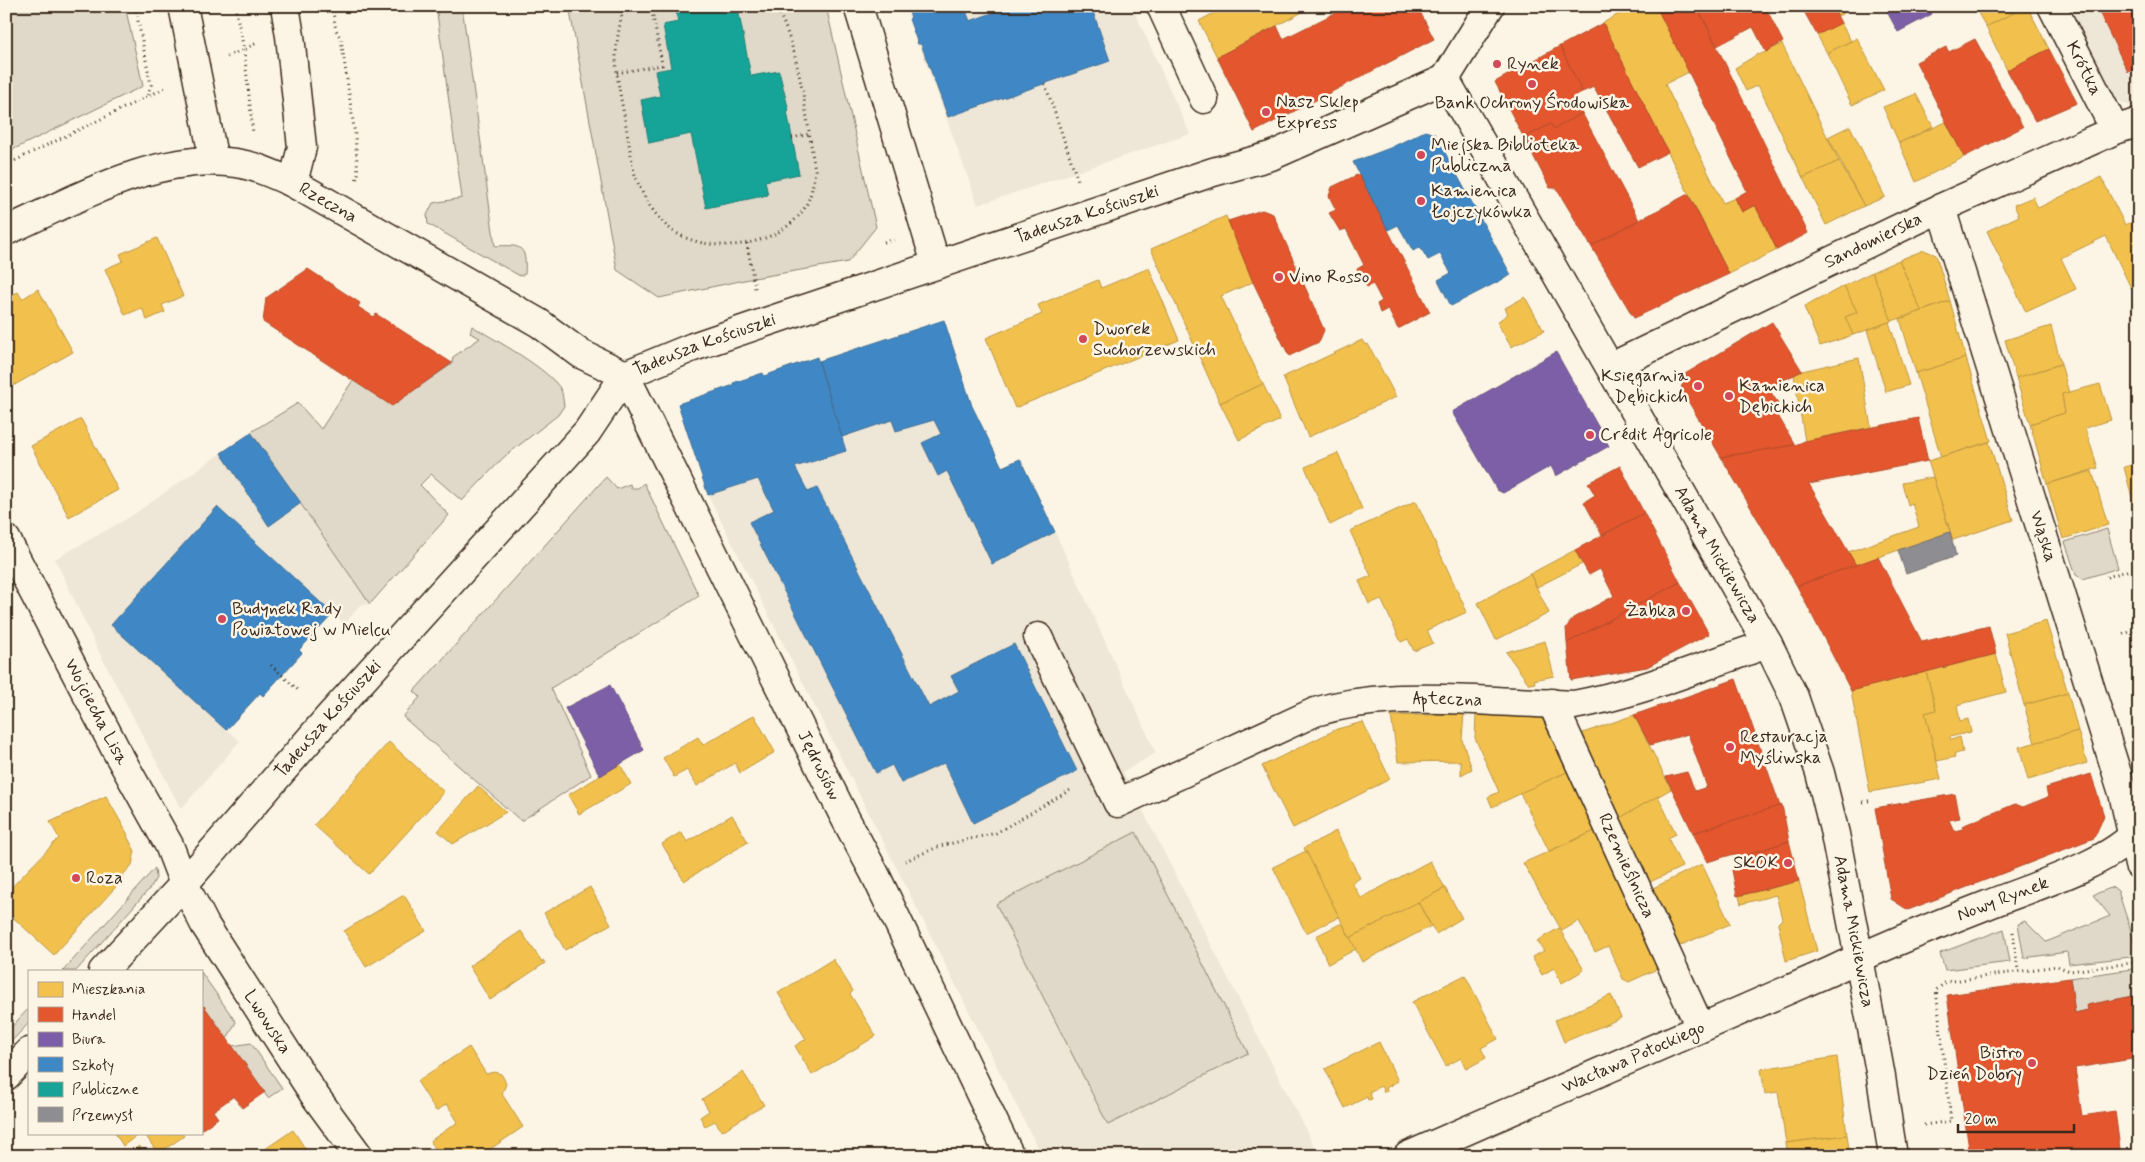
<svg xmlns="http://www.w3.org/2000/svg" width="2145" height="1162" font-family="Mynerve,sans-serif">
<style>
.built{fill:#eee6d6}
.green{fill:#e0d8c8;stroke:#8e8173}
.homes{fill:#f2c14e;stroke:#bb9440}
.shops{fill:#e4572e;stroke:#b14a29}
.offices{fill:#7b5ea7;stroke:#684e7e}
.schools{fill:#3f88c5;stroke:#3e6c93}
.public{fill:#17a398;stroke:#227f73}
.industry{fill:#8d8d92;stroke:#746f6f}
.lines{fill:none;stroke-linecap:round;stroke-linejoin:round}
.minor-casing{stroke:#3b2a1e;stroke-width:31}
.path{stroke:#3b2a1e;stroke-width:3;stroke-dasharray:1 4;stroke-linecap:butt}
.minor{stroke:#fcf5e5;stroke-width:28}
.poi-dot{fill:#d1495b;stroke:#fcf5e5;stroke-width:2}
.labels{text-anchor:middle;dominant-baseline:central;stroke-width:5;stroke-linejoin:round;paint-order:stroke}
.poi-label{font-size:18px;fill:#3b2a1e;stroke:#fcf5e5;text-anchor:start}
.street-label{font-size:18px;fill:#3b2a1e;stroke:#fcf5e5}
</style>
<rect width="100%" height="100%" fill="#fcf5e5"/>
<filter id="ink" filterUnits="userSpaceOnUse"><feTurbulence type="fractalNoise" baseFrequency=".02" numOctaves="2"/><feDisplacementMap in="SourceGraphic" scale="10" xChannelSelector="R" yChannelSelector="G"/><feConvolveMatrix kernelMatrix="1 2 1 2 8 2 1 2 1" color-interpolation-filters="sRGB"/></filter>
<g filter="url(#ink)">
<g class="built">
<polygon points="906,6 1132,6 1190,134 978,205 920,46 917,46"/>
<polygon points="2050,6 2139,6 2139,126 2132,107 2115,99"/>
<polygon points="944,320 972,406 1002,467 1020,459 1055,532 1156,753 1123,772 1318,1154 1042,1156 708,495 678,404 734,386 733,383 762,373 764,376 817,357 819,361"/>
<polygon points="251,432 370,604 360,605 345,624 333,614 299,650 302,653 263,696 260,694 227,730 240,741 181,809 97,648 55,559 130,517"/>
</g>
<g class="green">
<polygon points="6,6 125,6 143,86 6,153"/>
<path d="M436,6H462L495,246C520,245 527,244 525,274L520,276L428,224L427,215L433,203L462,198Z"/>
<polygon points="569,6 826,6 876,227 848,262 754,278 659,298 617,270"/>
<path d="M472,326C492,338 551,370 561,390C563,394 563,401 564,406L558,415L504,457L462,501L431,474L420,485L449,515L370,604L251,432L298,403L321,429L353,380L392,405L452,364L453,357L480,338L470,333Z"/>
<polygon points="606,477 617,489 630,484 631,488 638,488 644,483 699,596 551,688 591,775 521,821 403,717 420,697 414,691"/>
<polygon points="2107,529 2118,568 2083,579 2076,575 2065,542"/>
<polygon points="1136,832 1248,1053 1108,1125 996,904"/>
<polygon points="155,868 156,878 151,887 76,971 63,971"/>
<polygon points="2113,887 2118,891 2139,956 2069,964 2067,952 2024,958 2018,924 2025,921 2046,942 2110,916 2093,895"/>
<polygon points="2004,929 2010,962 1945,970 1940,953"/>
<polygon points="2139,968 2139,995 2088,1005 2088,1010 2075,1013 2070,978"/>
<polygon points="201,972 236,1022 227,1039 204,1006 201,1008"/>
<polygon points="29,1008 29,1023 6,1047 6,1033"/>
<polygon points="251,1043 282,1088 268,1098 232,1046"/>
</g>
<g class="homes">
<polygon points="1227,6 1314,6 1217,57 1199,21"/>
<polygon points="1633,6 1656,6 1689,72 1665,84 1723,203 1735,198 1742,212 1755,205 1777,250 1729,274 1603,23"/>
<polygon points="1832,6 1841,6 1844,13 1838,16"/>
<polygon points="1974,6 2027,6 1986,27"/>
<polygon points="2027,6 2049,49 2007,70 1986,27"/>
<polygon points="1841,23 1851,41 1827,53 1817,35"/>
<polygon points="1857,38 1884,90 1852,105 1827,53"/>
<polygon points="1782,44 1839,161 1803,178 1758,85 1746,91 1735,68 1758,54 1759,55"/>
<polygon points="1916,94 1933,127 1899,143 1883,107"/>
<polygon points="1946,122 1964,157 1916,182 1899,143"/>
<polygon points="1850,126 1885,197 1864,206 1828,137"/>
<polygon points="1839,161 1864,206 1826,225 1803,178"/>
<polygon points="2101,177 2125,225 2132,222 2139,236 2139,285 2131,288 2106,236 2061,258 2076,289 2026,312 1987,231 2019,216 2014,205 2033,197 2038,208"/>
<polygon points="1226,216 1253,282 1221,296 1263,384 1220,403 1151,249"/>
<polygon points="157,238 183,296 162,305 165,312 147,320 142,308 125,315 105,269 123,261 120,254"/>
<polygon points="1924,250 1936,255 1950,301 1921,311 1899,260"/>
<polygon points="1899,260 1921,311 1892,321 1872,272"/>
<polygon points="1149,268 1179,340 1015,408 986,338 1042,314 1038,305 1098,280 1101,288"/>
<polygon points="1872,272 1892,321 1853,335 1845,317 1857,312 1844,286"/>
<polygon points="1844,286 1857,312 1845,317 1853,335 1820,346 1804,307"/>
<polygon points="38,289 73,352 11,387 6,378 6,298 18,292 22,299"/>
<polygon points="1525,297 1544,331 1511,347 1497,322 1508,314 1505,308"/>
<polygon points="1950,301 1966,358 1916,373 1900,319"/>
<polygon points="1889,322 1909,385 1886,392 1867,330"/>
<polygon points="2051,326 2061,364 2016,378 2005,340"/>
<polygon points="1362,340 1365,345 1368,344 1396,397 1308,437 1283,377"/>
<polygon points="1859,358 1871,427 1805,441 1794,375 1802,371"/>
<polygon points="1966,358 1991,441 1941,457 1916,373"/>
<polygon points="2061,364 2069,393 2062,394 2065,413 2030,424 2016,378"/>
<polygon points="1263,384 1280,420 1239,440 1220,403"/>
<polygon points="2100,384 2111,420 2085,428 2098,468 2047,484 2030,424 2065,413 2062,394"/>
<polygon points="81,419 118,490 69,517 31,446"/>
<polygon points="1989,442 2013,520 1953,540 1928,461"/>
<polygon points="1338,453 1362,509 1330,525 1305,467"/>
<polygon points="2139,463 2139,516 2137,517 2124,467"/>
<polygon points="2092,471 2108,525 2063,539 2047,484"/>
<polygon points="1933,477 1950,532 1856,565 1848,552 1919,527 1912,503 1908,505 1902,483"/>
<polygon points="1416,501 1467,612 1427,630 1433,643 1414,651 1408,639 1401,642 1381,599 1369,604 1359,581 1371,576 1350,531"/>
<polygon points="1575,550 1582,564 1537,587 1530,574"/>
<polygon points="1530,574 1549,613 1496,640 1478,603"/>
<polygon points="2046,621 2068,693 2024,705 2005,633"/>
<polygon points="1545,641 1554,676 1534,680 1535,683 1529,684 1506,652"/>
<polygon points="1996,654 2006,692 1957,705 1960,721 1968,719 1971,732 1950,737 1951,740 1960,737 1963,752 1954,754 1955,757 1937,761 1925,713 1936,710 1926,672"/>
<polygon points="1926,672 1936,710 1925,713 1941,779 1870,792 1851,691"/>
<polygon points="2068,693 2078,731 2035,743 2024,705"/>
<polygon points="1464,714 1462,740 1472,769 1461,775 1461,761 1398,762 1391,716"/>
<polygon points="1476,714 1542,718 1567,772 1492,807 1488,797 1499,792 1475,738"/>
<polygon points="754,715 775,752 740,773 735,763 697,786 687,770 674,777 663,758 698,737 703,745"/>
<polygon points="1634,715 1671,789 1620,818 1580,734"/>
<polygon points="1363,722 1390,779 1293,828 1262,766 1337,729"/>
<polygon points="2078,731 2087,763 2028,780 2019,747"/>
<polygon points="389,742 444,792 369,874 314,825"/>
<polygon points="620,764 631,784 579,814 568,795"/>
<polygon points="1567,772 1595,831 1549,851 1520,793"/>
<polygon points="478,786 506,812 453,844 438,831"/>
<polygon points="106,796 128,835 127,836 135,851 132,865 122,876 122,880 54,955 6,911 6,893 59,838 50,822"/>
<polygon points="1658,796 1676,834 1668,838 1682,867 1650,882 1620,818"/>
<polygon points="732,815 748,842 684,881 662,844 681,832 687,842"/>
<polygon points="1336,831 1360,878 1352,883 1361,898 1430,861 1445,888 1350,938 1304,848"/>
<polygon points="1595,831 1658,963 1655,970 1629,982 1623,979 1608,946 1595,952 1579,921 1562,931 1523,863"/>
<polygon points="1306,851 1339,917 1306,933 1273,867"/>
<polygon points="1702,864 1730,924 1679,946 1653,888"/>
<polygon points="1799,881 1817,951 1786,961 1778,923 1782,919 1776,895 1741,904 1739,896"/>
<polygon points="590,887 611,924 565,950 544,913"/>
<polygon points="1445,888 1462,918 1436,934 1418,902"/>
<polygon points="404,895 426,931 366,967 344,931"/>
<polygon points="1418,902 1431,926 1362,962 1350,938"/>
<polygon points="1342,923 1356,949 1328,964 1316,936"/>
<polygon points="1559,928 1584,970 1562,983 1554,968 1542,975 1532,957 1544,951 1537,941"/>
<polygon points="521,931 542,962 543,960 545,963 490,1000 469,966"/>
<polygon points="833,959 853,991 850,994 876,1036 812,1075 795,1046 806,1039 778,993"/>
<polygon points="1465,975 1498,1039 1481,1048 1486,1058 1466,1069 1461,1058 1446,1066 1412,1002"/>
<polygon points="1611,995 1621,1018 1564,1042 1555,1020"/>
<polygon points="1379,1042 1398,1081 1386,1088 1387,1091 1384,1092 1381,1086 1369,1092 1372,1099 1368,1100 1367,1097 1345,1108 1325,1069"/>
<polygon points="469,1047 486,1074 494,1072 501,1074 503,1077 506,1084 502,1094 523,1127 480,1156 440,1156 430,1141 458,1122 447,1104 436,1111 417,1081"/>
<polygon points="1837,1057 1847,1135 1786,1143 1778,1092 1765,1094 1761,1069"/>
<polygon points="743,1072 764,1105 722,1131 715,1121 705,1126 700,1117 709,1111 702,1099"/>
<polygon points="293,1130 310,1156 255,1156"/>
<polygon points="115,1133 140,1133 123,1146"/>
<polygon points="144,1133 182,1133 184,1136 158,1154"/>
<polygon points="1847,1135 1850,1156 1788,1156 1786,1143"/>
<polygon points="139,1146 145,1156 126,1156"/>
</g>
<g class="shops">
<polygon points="1349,6 1417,6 1434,39 1254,132 1217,57 1277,26 1283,39"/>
<polygon points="1656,6 1697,6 1808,233 1777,250 1755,205 1742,212 1735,198 1747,191"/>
<polygon points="1697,6 1765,6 1783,42 1766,52 1753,27 1717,46"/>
<polygon points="1801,6 1832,6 1841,23 1817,35"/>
<polygon points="2111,6 2139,6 2139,67 2128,72 2099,12"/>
<polygon points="1603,23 1668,152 1638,167 1594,87 1582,92 1560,46"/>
<polygon points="1975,39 2023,127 1964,157 1916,62 1946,47 1949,52"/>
<polygon points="1560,46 1582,92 1574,96 1582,113 1554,129 1551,124 1524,138 1495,82"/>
<polygon points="2049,49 2077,103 2035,121 2007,70"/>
<polygon points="1582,113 1639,220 1591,246 1556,188 1550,188 1524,138 1551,124 1554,129"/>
<polygon points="1359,174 1430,312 1398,329 1388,309 1380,313 1377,304 1382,301 1373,284 1367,287 1357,269 1364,265 1346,229 1340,231 1329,213 1336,210 1329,196 1332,187"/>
<polygon points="1688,194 1729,274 1634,318 1591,246"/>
<polygon points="1262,210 1273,214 1324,330 1319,342 1289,356 1253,282 1228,221"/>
<polygon points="308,269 360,303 358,307 374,317 376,314 452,363 392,406 263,322 266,298"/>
<polygon points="1772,322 1802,371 1768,388 1778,403 1773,407 1795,445 1721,457 1681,389 1685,374"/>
<polygon points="1918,418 1928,461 1809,484 1856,565 1797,586 1721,457 1795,445 1805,441"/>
<polygon points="1620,466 1644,513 1602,535 1584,502 1595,495 1588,483"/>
<polygon points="1644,513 1680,582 1567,643 1566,628 1573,618 1614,596 1600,569 1589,575 1575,550"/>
<polygon points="1878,557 1922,642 1989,626 1996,654 1851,691 1797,586"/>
<polygon points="1680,582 1709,634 1647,667 1571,680 1567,643"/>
<polygon points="1736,679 1780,806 1693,833 1666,777 1687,772 1695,791 1707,787 1688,734 1650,745 1634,715"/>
<polygon points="2091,774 2104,816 2094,838 1908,910 1891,899 1875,808 1955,794 1960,818 1949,820 1954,831 1963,829 1962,826 2015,804 2023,807 2048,797 2046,788"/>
<polygon points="1782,805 1789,841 1741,857 1734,854 1707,862 1693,833"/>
<polygon points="1789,841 1799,881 1737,896 1732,870 1743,866 1741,857"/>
<polygon points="2070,978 2075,1013 2088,1010 2087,1005 2139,995 2139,1058 2075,1068 2082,1116 2115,1111 2121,1156 1970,1156 1947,995"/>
<polygon points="204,1006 265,1092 242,1108 234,1096 213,1111 218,1118 201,1130 201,1008"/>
</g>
<g class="offices">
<polygon points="1884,6 1928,6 1932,14 1898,32"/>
<polygon points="1556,352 1609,446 1556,476 1551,466 1503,493 1497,490 1452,412"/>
<polygon points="610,685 644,750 600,776 565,708"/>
</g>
<g class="schools">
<polygon points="907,6 964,6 970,21 1012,6 1091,6 1110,61 948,117 921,44 918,44 909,19 911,18"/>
<polygon points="1425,131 1435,134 1511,275 1451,306 1438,280 1451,273 1440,254 1428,260 1420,247 1413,251 1398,225 1388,230 1353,162 1390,148"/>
<polygon points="944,320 972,406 1002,467 1020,459 1055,532 992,564 947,471 938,476 922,443 941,434 934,420 896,431 892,420 842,437 819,361"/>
<polygon points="817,357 846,451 795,467 808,492 817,488 929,707 959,691 951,676 1014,644 1077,771 973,823 944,763 901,783 892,765 876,773 749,522 774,510 758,479 708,495 678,404 734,385 733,383 763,373 764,376"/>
<polygon points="251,433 301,503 269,526 221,453"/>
<polygon points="217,507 333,614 299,650 302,653 263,696 260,693 226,730 111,625"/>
</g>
<polygon class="public" points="675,6 719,6 721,13 738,9 751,76 779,71 789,111 787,111 799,174 765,181 768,195 706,208 691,134 649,143 641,100 660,96 655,71 671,68 663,25 678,22"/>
<polygon class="industry" points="1950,532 1956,556 1906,574 1898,550"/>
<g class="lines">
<defs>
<g id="minor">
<polyline points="183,6 214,161"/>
<polyline points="285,6 290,36 302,147 293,183"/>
<polyline points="858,6 936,264"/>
<polyline points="1161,6 1204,99"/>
<path id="s1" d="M2052,6L2115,130"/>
<path id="s2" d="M1445,79L1768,644L1794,697L1820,773L1835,834L1859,958L1881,1077L1893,1156"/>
<polyline points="1445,79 1490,6"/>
<path id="s3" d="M1941,208L2123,793L2139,865"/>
<path id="s4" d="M6,231C75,200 158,151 236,163C256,166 275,175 293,183L539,323L581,354L625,375L843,814L875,874L1010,1156"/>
<path id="s5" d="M1611,367L1941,208L2115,130L2139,122"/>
<path id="s6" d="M6,539L117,752L169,845L184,884L205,925L315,1096L359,1156"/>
<path id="s7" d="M1038,637L1118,803L1315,712C1367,696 1421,698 1475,700C1508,702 1541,703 1574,705C1641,693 1704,665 1768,644"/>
<path id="s8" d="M1552,703L1700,1027"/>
<path id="s9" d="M103,971L184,884L329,717L587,432L625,375L693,347L766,322L1213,172L1271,156L1445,79"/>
<polyline points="6,1076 29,1052"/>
<path id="s10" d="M1408,1156L1829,972C1881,947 1933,926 1987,905C2029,888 2111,864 2139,829"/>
</g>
</defs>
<use href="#minor" class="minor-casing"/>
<g class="path">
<polyline points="135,6 151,85 147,97"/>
<polyline points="235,6 244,50 253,133"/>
<polyline points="332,6 336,30 341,39 355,135 358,174 356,181"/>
<path d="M624,6C620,22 617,38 616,55C616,79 622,102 626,126C629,142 631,159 635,175C641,194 656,219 673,231C709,255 774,248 801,213C811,201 813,185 815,170C807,123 800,47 775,6"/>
<polyline points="651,6 663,69"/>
<polyline points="321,11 332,6"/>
<polyline points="227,57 257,43"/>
<polyline points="617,73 662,65"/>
<polyline points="1045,84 1078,181"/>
<polyline points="792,138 809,134"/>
<polyline points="6,165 165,88"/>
<polyline points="884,242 894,240"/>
<polyline points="747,243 755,289"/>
<polyline points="2107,577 2130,570"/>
<polyline points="2123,634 2137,630"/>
<polyline points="271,665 299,691"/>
<polyline points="1863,802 1872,800"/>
<polyline points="905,861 940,846 996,833 1072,789"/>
<polyline points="2013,932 2018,971"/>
<polyline points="1924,1125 1951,1121 1936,990 1946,982 2057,966 2070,971 2139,962"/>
</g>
<use href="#minor" class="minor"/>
</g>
</g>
<g class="poi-dot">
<circle cx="1497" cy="64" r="5"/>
<circle cx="1532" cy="84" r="5"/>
<circle cx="1266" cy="112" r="5"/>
<circle cx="1421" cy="155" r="5"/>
<circle cx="1421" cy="201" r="5"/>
<circle cx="1279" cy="277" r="5"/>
<circle cx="1083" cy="339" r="5"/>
<circle cx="1698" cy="386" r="5"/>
<circle cx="1729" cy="396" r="5"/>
<circle cx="1590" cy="435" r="5"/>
<circle cx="1686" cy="611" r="5"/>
<circle cx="222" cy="619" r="5"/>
<circle cx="1730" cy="747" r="5"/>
<circle cx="1788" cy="863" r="5"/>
<circle cx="76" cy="878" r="5"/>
<circle cx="2032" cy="1063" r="5"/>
</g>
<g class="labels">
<g class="poi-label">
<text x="1507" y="64">Rynek</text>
<text x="1276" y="102">Nasz Sklep<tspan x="1276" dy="21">Express</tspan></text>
<text x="1532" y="103" text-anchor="middle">Bank Ochrony Środowiska</text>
<text x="1431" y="145">Miejska Biblioteka<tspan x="1431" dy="21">Publiczna</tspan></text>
<text x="1431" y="191">Kamienica<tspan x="1431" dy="21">Łojczykówka</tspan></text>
<text x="1289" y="277">Vino Rosso</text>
<text x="1093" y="329">Dworek<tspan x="1093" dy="21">Suchorzewskich</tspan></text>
<text x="1688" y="376" text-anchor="end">Księgarnia<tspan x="1688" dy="21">Dębickich</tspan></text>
<text x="1739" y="386">Kamienica<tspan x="1739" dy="21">Dębickich</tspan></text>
<text x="1600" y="435">Crédit Agricole</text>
<text x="232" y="609">Budynek Rady<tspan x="232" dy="21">Powiatowej w Mielcu</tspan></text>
<text x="1676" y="611" text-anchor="end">Żabka</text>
<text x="1740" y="737">Restauracja<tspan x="1740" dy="21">Myśliwska</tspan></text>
<text x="1778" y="863" text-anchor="end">SKOK</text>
<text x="86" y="878">Roza</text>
<text x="2022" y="1053" text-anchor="end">Bistro<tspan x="2022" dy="21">Dzień Dobry</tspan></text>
</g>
<g class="street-label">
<text stroke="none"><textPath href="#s1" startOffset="70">Krótka</textPath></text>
<text stroke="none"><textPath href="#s4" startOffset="344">Rzeczna</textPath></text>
<text stroke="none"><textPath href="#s9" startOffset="1282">Tadeusza Kościuszki</textPath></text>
<text stroke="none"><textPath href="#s5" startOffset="291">Sandomierska</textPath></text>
<text stroke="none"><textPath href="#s9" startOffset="878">Tadeusza Kościuszki</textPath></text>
<text stroke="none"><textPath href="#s3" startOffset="344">Wąska</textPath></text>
<text stroke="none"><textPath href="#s2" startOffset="548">Adama Mickiewicza</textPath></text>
<text stroke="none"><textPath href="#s7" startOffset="535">Apteczna</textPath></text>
<text stroke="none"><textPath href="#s6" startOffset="195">Wojciecha Lisa</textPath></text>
<text stroke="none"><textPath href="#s9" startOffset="338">Tadeusza Kościuszki</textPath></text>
<text stroke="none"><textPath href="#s4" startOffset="1124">Jędrusiów</textPath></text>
<text stroke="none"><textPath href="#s8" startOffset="179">Rzemieślnicza</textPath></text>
<text stroke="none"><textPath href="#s10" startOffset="648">Nowy Rynek</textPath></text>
<text stroke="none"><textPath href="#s2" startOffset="952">Adama Mickiewicza</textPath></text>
<text stroke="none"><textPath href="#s6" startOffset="550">Lwowska</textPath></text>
<text stroke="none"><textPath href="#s10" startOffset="246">Wacława Potockiego</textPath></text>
</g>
</g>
<rect width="2145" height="1162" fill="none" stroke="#fcf5e5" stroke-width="25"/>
<rect x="12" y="12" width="2120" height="1137" fill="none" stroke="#3b2a1e" stroke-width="2" filter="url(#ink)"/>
<rect x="28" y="970" width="175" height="165" fill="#fcf5e5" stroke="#afa495"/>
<rect x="38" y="982" width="25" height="15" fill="#f2c14e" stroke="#afa495"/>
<text x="72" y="994" font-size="15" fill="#3b2a1e">Mieszkania</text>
<rect x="38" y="1007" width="25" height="15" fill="#e4572e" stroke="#afa495"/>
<text x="72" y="1020" font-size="15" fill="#3b2a1e">Handel</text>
<rect x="38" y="1032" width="25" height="15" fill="#7b5ea7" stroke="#afa495"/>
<text x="72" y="1044" font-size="15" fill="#3b2a1e">Biura</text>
<rect x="38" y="1057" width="25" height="15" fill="#3f88c5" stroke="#afa495"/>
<text x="72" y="1070" font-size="15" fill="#3b2a1e">Szkoły</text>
<rect x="38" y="1082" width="25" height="15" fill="#17a398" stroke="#afa495"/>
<text x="72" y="1094" font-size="15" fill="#3b2a1e">Publiczne</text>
<rect x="38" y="1107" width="25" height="15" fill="#8d8d92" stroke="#afa495"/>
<text x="72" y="1120" font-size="15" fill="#3b2a1e">Przemysł</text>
<path d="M1958 1124v8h116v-8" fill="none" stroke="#3b2a1e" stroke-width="2.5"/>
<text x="1965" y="1124" font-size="15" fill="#3b2a1e" stroke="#fcf5e5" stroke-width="4" paint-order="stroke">20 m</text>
</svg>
